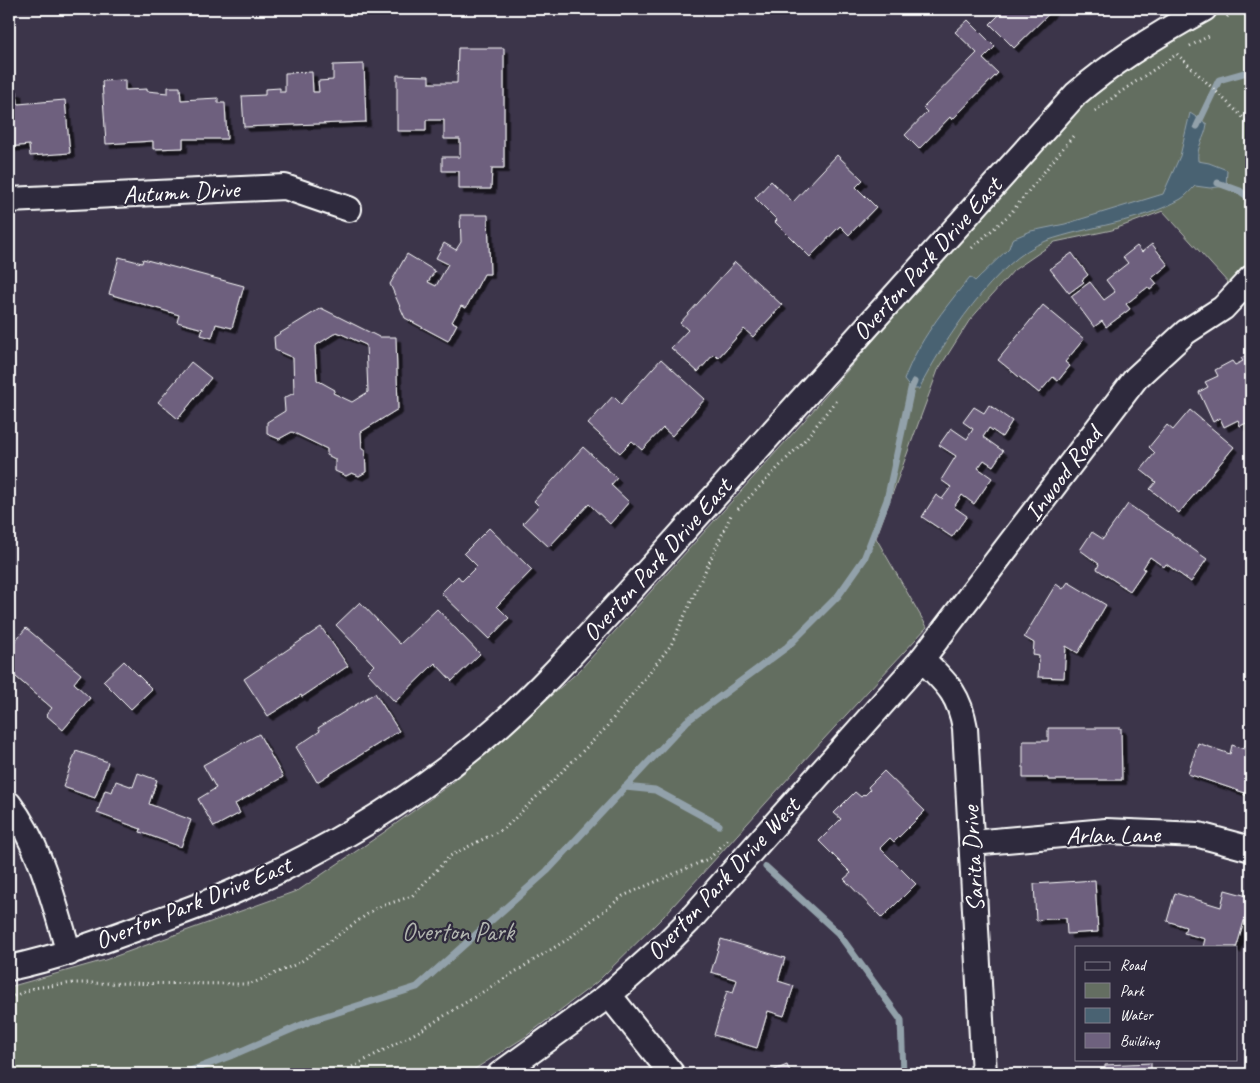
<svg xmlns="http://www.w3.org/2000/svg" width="1260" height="1083" font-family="Caveat,sans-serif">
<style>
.green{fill:#646e61;stroke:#b2b6b0}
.water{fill:#496272;stroke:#92a1aa}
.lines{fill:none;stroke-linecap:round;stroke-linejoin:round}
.stream{stroke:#92a1aa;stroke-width:7}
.building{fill:#6e617e;stroke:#fff;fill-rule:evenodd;filter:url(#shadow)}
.minor-casing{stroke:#fff;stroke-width:28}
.path{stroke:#fff;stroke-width:3;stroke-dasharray:1 4;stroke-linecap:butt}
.minor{stroke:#2f2a3d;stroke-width:24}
.labels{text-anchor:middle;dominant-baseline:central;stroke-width:4.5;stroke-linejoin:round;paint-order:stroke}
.street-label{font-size:25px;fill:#fff;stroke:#2f2a3d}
.park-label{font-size:25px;fill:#b2b6b0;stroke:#2f2a3d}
</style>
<defs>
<filter id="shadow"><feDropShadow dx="4.5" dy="4.5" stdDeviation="0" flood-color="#0009"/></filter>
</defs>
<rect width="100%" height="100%" fill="#3c354a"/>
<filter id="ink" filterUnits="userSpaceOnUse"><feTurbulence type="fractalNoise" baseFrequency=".02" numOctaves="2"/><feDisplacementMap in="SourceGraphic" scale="10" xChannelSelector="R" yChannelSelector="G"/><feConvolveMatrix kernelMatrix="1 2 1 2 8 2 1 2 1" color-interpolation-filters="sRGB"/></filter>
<g filter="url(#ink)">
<polygon class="green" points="1229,9 1251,9 1251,270 1230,285 1163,211 1112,230 1055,242 1014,270 969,321 938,370 876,538 927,627 811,753 664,916 597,982 525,1037 467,1074 9,1074 9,987 105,960 299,890 383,833 452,783 580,670 804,421 927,278 1106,79 1162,43"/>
<path class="water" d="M1190,113L1207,124C1205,139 1196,146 1198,161L1209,163L1227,170L1226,186L1210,188L1195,186C1191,190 1186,196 1181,199C1141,222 1089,226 1046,241C996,260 943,342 919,389H911L904,380C918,341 944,309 970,277L975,281L1009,248L1012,239L1031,231L1065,224L1163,194L1180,156Z"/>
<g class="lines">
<g class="stream">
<polyline points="1197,126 1219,80 1251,71"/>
<polyline points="1218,183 1240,191 1251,199"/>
<polyline points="625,787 655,790 719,825"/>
<polyline points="766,867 838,933 901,1020 903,1074"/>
<polyline points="182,1074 230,1056 313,1020 417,987 547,871 687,721 787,647 838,596 864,559 887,500 911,389 914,382"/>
</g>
</g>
<g class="building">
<polygon points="999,9 1054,9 1014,48 990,24 1002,12"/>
<polygon points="968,20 995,47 983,59 998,73 952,120 950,117 919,149 905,135 927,112 923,108 977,53 955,32"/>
<polygon points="458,48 504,48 504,168 492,168 491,189 459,189 459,171 442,171 442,157 460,157 460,139 444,139 444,120 426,120 426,131 397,131 397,75 429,76 429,83 457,83"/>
<polygon points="364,64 366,122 244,127 242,96 265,95 265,89 280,88 280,92 285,92 285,73 312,72 313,92 319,92 318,81 333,80 333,65"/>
<polygon points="125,80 125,90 147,89 147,91 168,93 168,87 180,87 181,100 218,98 218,103 225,103 227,139 183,139 183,148 153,149 153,141 106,144 102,81"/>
<polygon points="17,91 18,104 65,100 70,153 30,156 29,145 9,147 9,92"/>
<polygon points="837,155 863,180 856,187 876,207 849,235 840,226 810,257 775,222 777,220 755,198 771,181 793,202"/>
<polygon points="460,215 488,215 490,274 484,274 466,308 461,306 452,322 457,324 448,341 405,318 390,284 407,254 435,271 428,282 436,286 448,264 436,258 444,243 456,250 461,242"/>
<polygon points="1152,244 1168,265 1152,278 1157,284 1150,290 1148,287 1126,304 1130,309 1106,327 1102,321 1094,327 1071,296 1090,282 1104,300 1115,292 1106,280 1128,263 1123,257 1137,246 1142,252"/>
<polygon points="1072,253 1088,275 1082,280 1084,282 1069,293 1050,269"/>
<polygon points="119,257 142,263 143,259 244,286 232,328 216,324 212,338 201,335 203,329 177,322 179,315 109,294"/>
<polygon points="735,262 782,305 753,337 744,329 718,358 714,354 698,372 671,348 688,330 680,323"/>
<polygon points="1043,305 1084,339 1065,362 1070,366 1058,381 1053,377 1039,393 998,360"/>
<path d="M321,308L379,337H396L398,409L361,432L362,449H365L366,472L359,476L352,473L346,476L335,471V459L327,455V449L292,432L279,439L267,434V422L285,411L284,398L294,393L293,358L275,350L274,337ZM337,332L366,345L368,392L352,402L333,393L335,390L317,380L315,346Z"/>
<polygon points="1251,353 1251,421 1240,426 1238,420 1224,427 1220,418 1213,422 1199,392 1208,387 1205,382 1218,376 1215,370 1232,361 1235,365 1243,361 1241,358"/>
<polygon points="661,359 705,399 672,436 663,428 642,450 632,441 620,453 588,424 613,396 621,404"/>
<polygon points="191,362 211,378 178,419 158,402"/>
<polygon points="989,405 1012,421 1002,437 989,428 983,437 1003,451 993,466 984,460 978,468 992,478 974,504 962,495 954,507 967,516 952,537 922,517 936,495 942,499 951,487 941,480 956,456 939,445 951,428 967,439 973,429 963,422 974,407 984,413"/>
<polygon points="1190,410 1234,447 1179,513 1150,489 1156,482 1141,470 1155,453 1149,447 1167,425 1173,430"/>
<polygon points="583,447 617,478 611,485 629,502 610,524 589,504 549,547 523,523 539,506 534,501"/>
<polygon points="1128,504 1207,559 1191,582 1166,564 1164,567 1150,557 1143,568 1145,569 1130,591 1097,569 1099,564 1080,550 1092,532 1103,539"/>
<polygon points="489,528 532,570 497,606 509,618 489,639 441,593 458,576 462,581 477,566 464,553"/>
<polygon points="1068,582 1106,605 1078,653 1066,646 1064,678 1038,677 1039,656 1033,655 1034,643 1024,637 1056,584 1063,589"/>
<polygon points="360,602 400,644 437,609 480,654 452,681 435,663 395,702 367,672 374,665 336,625"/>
<polygon points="321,627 348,666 302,697 301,695 268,716 244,679"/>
<polygon points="26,628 81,674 74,683 90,698 63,730 46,715 52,708 9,671 9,648"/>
<polygon points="124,661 152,689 131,709 103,681"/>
<polygon points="375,693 399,731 317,782 296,747 320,731 318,728"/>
<polygon points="1048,728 1121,728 1122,780 1048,780 1048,778 1023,778 1023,741 1048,741"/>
<polygon points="259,734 283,777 235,804 240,813 214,827 198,799 216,788 203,765"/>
<polygon points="1198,743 1230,754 1232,745 1244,749 1246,743 1251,744 1251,797 1244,795 1245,793 1188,774"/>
<polygon points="76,751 108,762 95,798 63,787"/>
<polygon points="884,771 925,811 894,842 890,838 880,848 916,884 882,918 844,879 851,873 819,841 841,819 834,813 855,792 861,797 864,794 865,795 870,790 868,787"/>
<polygon points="138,773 157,780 149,804 191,820 181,847 140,832 141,829 97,813 105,790 112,792 116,781 133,787"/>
<polygon points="1095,880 1098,932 1067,934 1066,918 1036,920 1034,884"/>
<polygon points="1225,890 1251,897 1236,949 1236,947 1203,947 1205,939 1184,933 1186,927 1167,921 1175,893 1221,907"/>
<polygon points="721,939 785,958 778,981 794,986 784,1016 768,1011 757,1048 714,1035 727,991 733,993 737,980 711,972"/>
<polygon points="1151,1063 1151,1074 1096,1074 1095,1071 1105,1071 1105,1065"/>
<polygon points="787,1065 791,1074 765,1074"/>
</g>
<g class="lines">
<defs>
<g id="minor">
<polyline points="9,200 285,187 349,209"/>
<path d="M922,659C946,683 959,693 965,728L984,1074"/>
<path d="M9,804C41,846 54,903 69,953"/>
<polyline points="972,843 1106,831 1199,835 1251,849"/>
<path d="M9,968C56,958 100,942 146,925C179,913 212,902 244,887C336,846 423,792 499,726C545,685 586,638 628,593L1076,94C1114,61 1160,33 1204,9"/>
<polyline points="609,995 672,1074"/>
<polyline points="500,1074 609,995 665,945 689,921 922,659 1136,378 1186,332 1223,308 1251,278"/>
</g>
</defs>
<use href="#minor" class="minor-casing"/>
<g class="path">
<polyline points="1227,17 1234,9"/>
<polyline points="1190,46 1209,36"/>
<polyline points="1177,54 1251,125"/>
<polyline points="1095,111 1119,93 1174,56"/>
<polyline points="972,248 1010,214 1073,136"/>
<polyline points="738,509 804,441 837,399"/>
<polyline points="9,998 34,988 73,983 251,984 299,963 376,908 412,896 450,856 505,828 604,730 671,645 731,515"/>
<polyline points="339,1074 423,1029 568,939 623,896 710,858 728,839"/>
</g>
<use href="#minor" class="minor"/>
</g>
</g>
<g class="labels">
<g class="street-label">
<text transform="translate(181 192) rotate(-3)">Autumn Drive</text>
<text transform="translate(927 259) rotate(-48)">Overton Park Drive East</text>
<text transform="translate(1063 474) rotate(-53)">Inwood Road</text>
<text transform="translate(657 560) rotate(-48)">Overton Park Drive East</text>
<text transform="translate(1113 835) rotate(-1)">Arlan Lane</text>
<text transform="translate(973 859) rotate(-93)">Sarita Drive</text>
<text transform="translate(723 879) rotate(-47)">Overton Park Drive West</text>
<text transform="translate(193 903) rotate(-22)">Overton Park Drive East</text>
</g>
<g class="park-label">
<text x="458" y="932">Overton Park</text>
</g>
</g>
<rect width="1260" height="1083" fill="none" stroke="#2f2a3d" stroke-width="30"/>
<rect x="15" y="15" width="1230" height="1053" fill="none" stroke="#fff" stroke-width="2" filter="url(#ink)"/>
<rect x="1075" y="946" width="162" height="115" fill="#2f2a3d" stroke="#827f8b"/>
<rect x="1085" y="962" width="25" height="8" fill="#2f2a3d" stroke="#827f8b"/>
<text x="1120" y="970" font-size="15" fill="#ffffff">Road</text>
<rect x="1085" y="983" width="25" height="15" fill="#646e61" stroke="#827f8b"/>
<text x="1120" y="996" font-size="15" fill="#ffffff">Park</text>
<rect x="1085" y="1008" width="25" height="15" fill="#496272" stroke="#827f8b"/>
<text x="1120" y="1020" font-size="15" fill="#ffffff">Water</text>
<rect x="1085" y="1033" width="25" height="15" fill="#6e617e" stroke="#827f8b"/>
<text x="1120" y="1046" font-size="15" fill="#ffffff">Building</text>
</svg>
